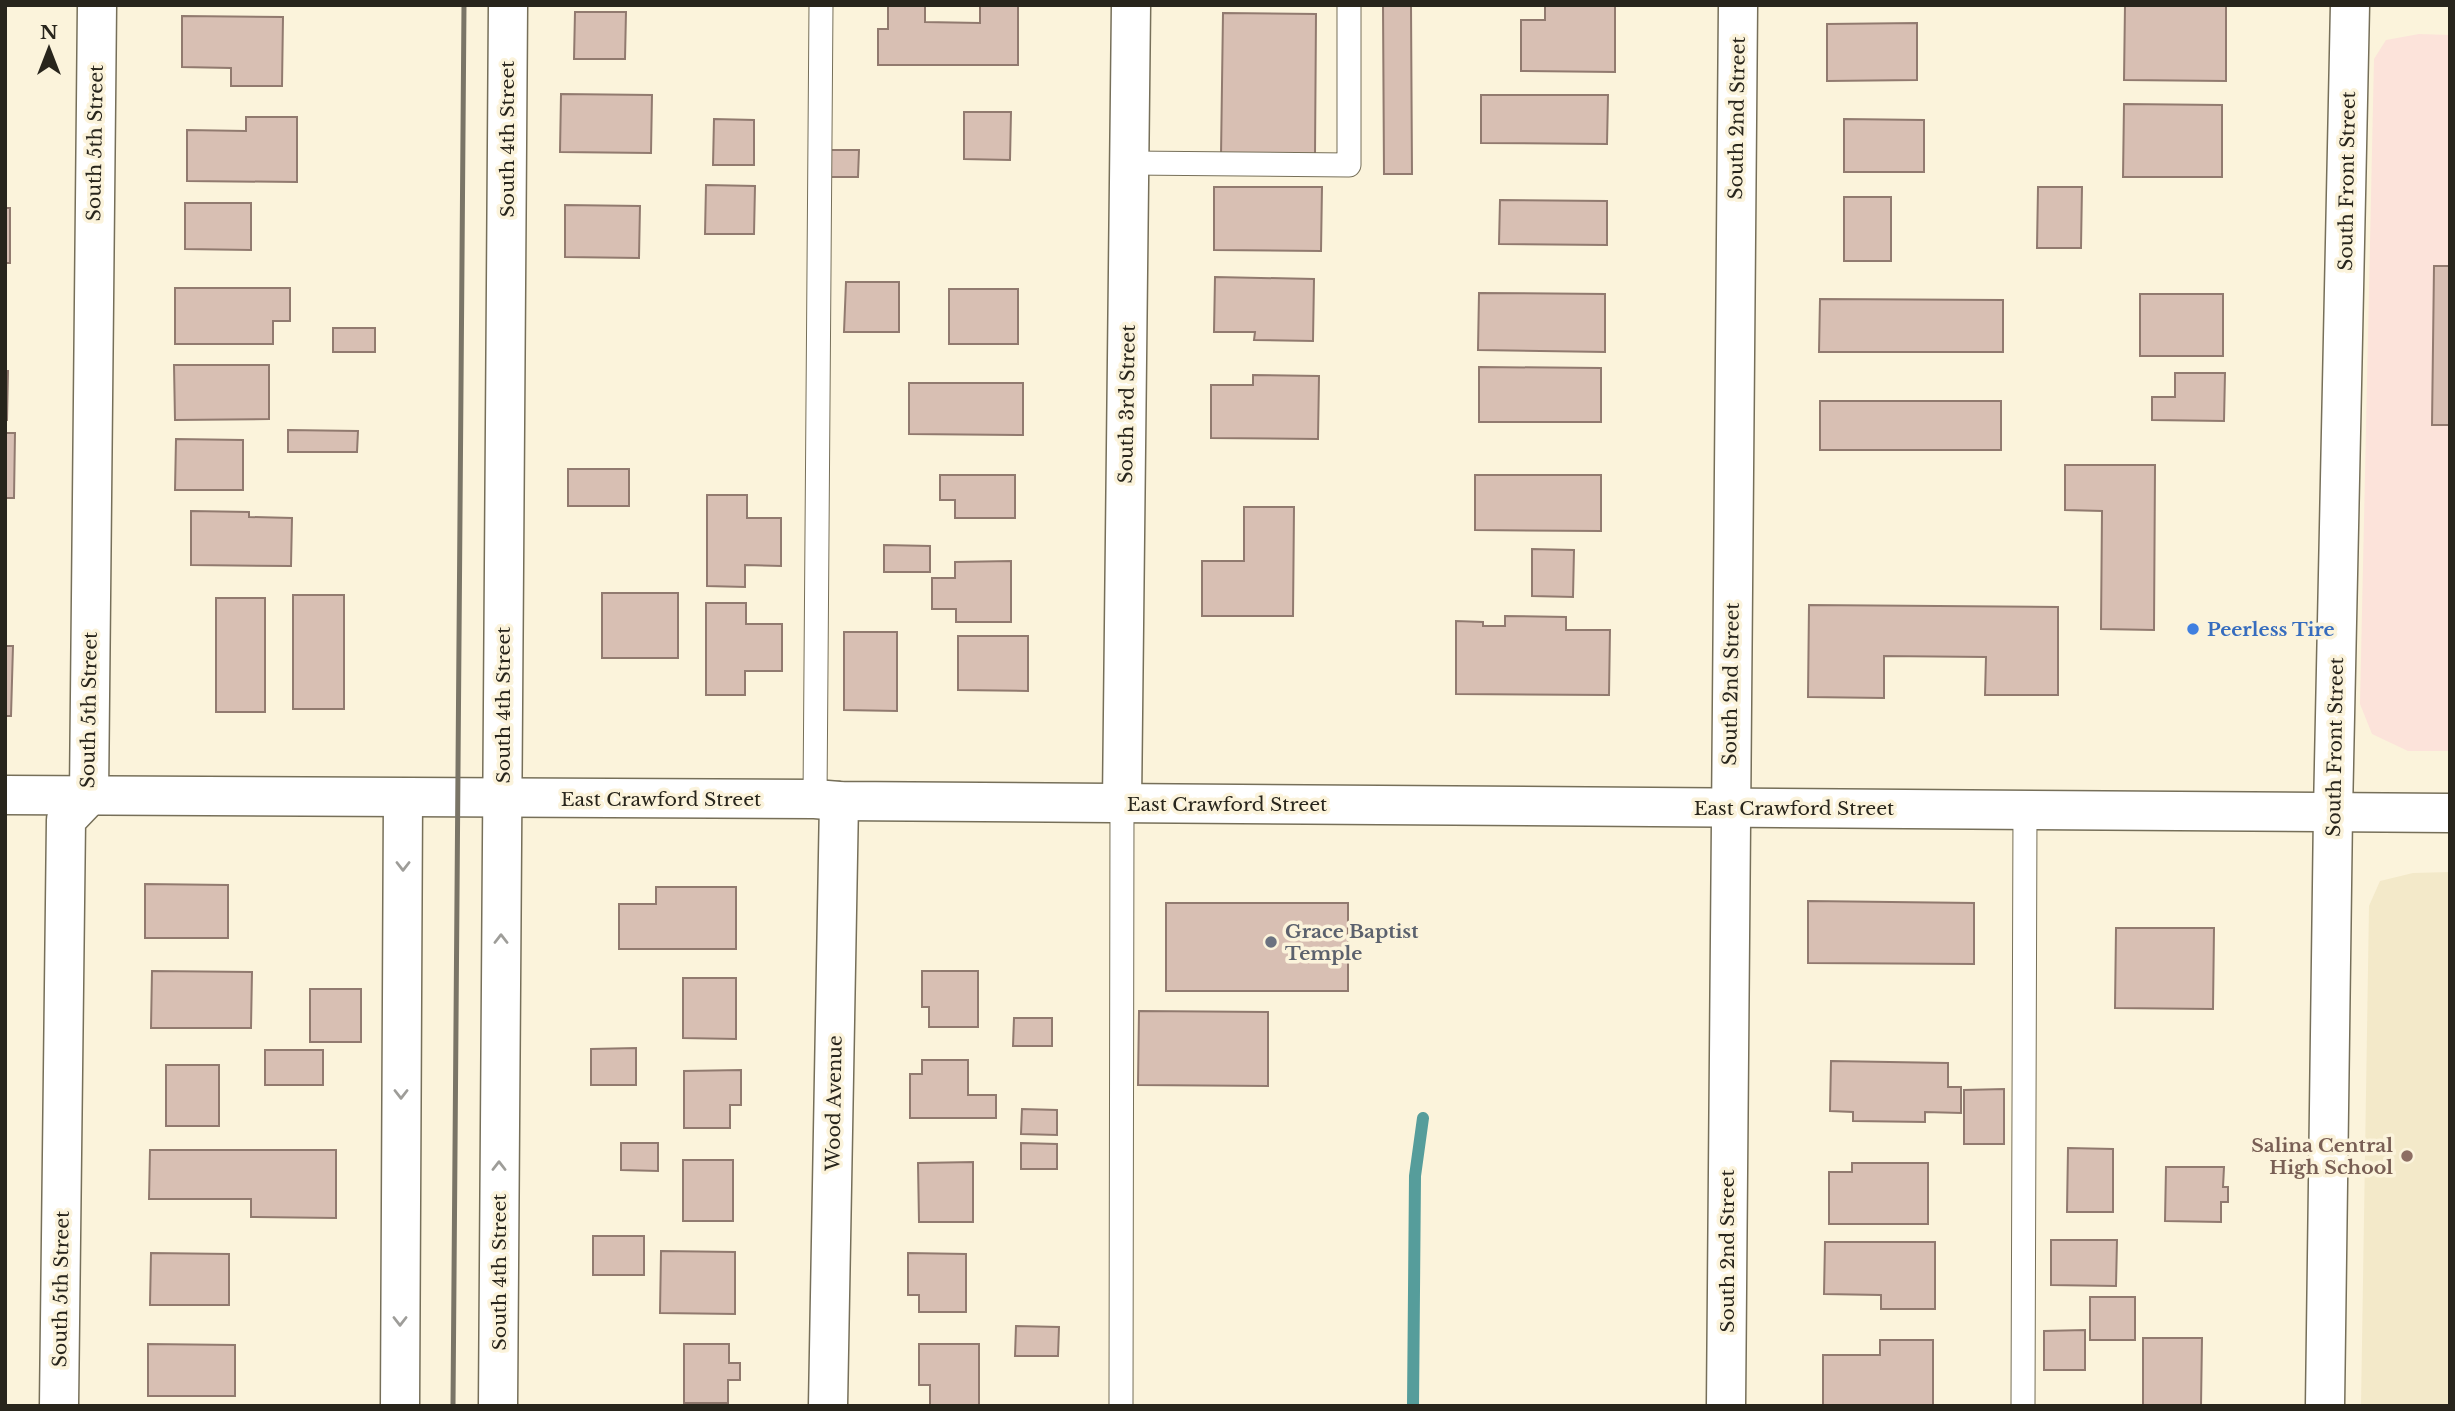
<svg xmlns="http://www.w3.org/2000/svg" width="2455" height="1411" font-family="'Libre Baskerville',serif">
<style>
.commercial{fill:#fce3da}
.built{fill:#f3e9c9}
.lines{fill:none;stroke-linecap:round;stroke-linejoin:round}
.stream{stroke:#569d9b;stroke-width:12}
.building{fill:#d8bfb3;stroke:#917a6f;stroke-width:2}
.lane-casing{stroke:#766f59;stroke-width:25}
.street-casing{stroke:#766f59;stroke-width:41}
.secondary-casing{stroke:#766f59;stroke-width:41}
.lane{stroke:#fff;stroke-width:23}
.street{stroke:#fff;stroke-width:38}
.secondary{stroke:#fff;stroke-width:38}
.rail{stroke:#7a7567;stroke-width:5}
.oneway{stroke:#9e9d99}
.shop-dot{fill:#3f7fe0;stroke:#fbf3db;stroke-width:2.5}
.worship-dot{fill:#6b7280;stroke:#fbf3db;stroke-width:2.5}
.education-dot{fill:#8d6e63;stroke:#fbf3db;stroke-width:2.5}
.labels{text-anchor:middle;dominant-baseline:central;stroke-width:7;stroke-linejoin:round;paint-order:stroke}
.street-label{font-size:19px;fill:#28251c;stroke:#fbf3db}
.shop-label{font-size:19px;font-weight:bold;fill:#366cbe;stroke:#fbf3db;text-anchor:start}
.worship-label{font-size:19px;font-weight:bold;fill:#5b616d;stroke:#fbf3db;text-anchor:start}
.education-label{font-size:19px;font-weight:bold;fill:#785e54;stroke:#fbf3db;text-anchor:end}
</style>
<rect width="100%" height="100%" fill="#fbf3db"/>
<polygon class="commercial" points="2419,34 2450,35 2450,751 2408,751 2372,734 2360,704 2374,59 2386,40"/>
<polygon class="built" points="2450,872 2450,1406 2361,1406 2369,906 2380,881 2413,873"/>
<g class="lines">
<polyline class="stream" points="1413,1406 1415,1176 1423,1118"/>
</g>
<g class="building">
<polygon points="888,5 925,5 925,22 980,23 980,5 1018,5 1018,65 878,65 878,29 888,29"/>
<polygon points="1383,5 1411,5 1412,174 1384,174"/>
<polygon points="1545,5 1615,5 1615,72 1521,71 1521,20 1545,20"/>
<polygon points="2125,5 2226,5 2226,81 2124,80"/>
<polygon points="575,12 626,12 625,59 574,59"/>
<polygon points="1223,13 1316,14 1315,156 1221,156"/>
<polygon points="182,16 283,17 282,86 231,86 231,68 182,67"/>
<polygon points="1917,23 1917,80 1827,81 1827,24"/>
<polygon points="561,94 652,95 651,153 560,152"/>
<polygon points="1481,95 1608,95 1607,144 1481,143"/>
<polygon points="2124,104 2222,105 2222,177 2123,177"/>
<polygon points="964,112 1011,112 1010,160 964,159"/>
<polygon points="246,117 297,117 297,182 187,181 187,130 246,131"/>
<polygon points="714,119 754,120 754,165 713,165"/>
<polygon points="1844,119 1924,120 1924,172 1844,172"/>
<polygon points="823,150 859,150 858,177 823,177"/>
<polygon points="706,185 755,186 754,234 705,234"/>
<polygon points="1214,187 1322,187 1321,251 1214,250"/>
<polygon points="2038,187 2082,187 2081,248 2037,248"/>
<rect x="1844" y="197" width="47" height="64"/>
<polygon points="1500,200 1607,201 1607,245 1499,244"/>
<polygon points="185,203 251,203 251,250 185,249"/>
<polygon points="565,205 640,206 639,258 565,257"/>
<rect x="5" y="208" width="5" height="55"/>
<polygon points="2434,266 2450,266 2450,463 2449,425 2432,425"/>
<polygon points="1215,277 1314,279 1313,341 1254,340 1255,332 1214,332"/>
<polygon points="846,282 899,282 899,332 844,332"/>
<polygon points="175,288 290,288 290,321 273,321 273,344 175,344"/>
<rect x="949" y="289" width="69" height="55"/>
<polygon points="1479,293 1605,294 1605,352 1478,350"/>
<rect x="2140" y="294" width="83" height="62"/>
<polygon points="1820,299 2003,300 2003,352 1819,352"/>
<rect x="333" y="328" width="42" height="24"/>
<polygon points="174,365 269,365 269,419 175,420"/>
<polygon points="1479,367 1601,368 1601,422 1479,422"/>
<polygon points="5,371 8,371 7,420 5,420"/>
<polygon points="2175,373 2225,373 2224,421 2152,420 2152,397 2175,397"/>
<polygon points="1253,375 1319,376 1318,439 1211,438 1211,385 1253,385"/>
<polygon points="909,383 1023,383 1023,435 909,434"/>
<rect x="1820" y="401" width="181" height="49"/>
<polygon points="288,430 358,431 357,452 288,452"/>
<polygon points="5,433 15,433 14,498 5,498"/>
<polygon points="176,439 243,440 243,490 175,490"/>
<polygon points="2065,465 2155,465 2154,630 2101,629 2102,511 2065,510"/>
<rect x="568" y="469" width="61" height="37"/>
<polygon points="940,475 1015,475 1015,518 955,518 955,500 940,500"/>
<polygon points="1475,475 1601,475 1601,531 1475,530"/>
<polygon points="707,495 747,495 747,518 781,518 781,566 745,565 745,587 707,586"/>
<polygon points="1244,507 1294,507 1293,616 1202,616 1202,561 1244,561"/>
<polygon points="191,511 249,512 249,517 292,518 291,566 191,565"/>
<polygon points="884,545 930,546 930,572 884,572"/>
<polygon points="1532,549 1574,550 1573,597 1532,596"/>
<polygon points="1011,561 1011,622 956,622 956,609 932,609 932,578 955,578 955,562"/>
<rect x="602" y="593" width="76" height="65"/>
<rect x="293" y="595" width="51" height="114"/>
<rect x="216" y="598" width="49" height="114"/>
<polygon points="706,603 746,603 746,624 782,624 782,671 745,671 745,695 706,695"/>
<polygon points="1809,605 2058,607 2058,695 1985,695 1986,657 1884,656 1884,698 1808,697"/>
<polygon points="1505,616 1566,617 1566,630 1610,630 1609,695 1456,694 1456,621 1483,622 1483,626 1505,626"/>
<polygon points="844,632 897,632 897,711 844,710"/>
<polygon points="958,636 1028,636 1028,691 958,690"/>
<polygon points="5,646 13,646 11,716 5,716"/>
<polygon points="145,884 228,885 228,938 145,938"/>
<polygon points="656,887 736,887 736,949 619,949 619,904 656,904"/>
<polygon points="1808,901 1974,903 1974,964 1808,963"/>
<rect x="1166" y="903" width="182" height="88"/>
<polygon points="2116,928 2214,928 2213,1009 2115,1008"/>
<polygon points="152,971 252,972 251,1028 151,1028"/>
<polygon points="922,971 978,971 978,1027 929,1027 929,1007 922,1007"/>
<polygon points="683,978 736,978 736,1039 683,1038"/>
<rect x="310" y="989" width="51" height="53"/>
<polygon points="1139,1011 1268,1012 1268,1086 1138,1085"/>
<polygon points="1014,1018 1052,1018 1052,1046 1013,1046"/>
<polygon points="636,1048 636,1085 591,1085 591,1049"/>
<rect x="265" y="1050" width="58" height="35"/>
<polygon points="922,1060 968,1060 968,1095 996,1095 996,1118 910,1118 910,1074 922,1074"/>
<polygon points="1831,1061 1948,1063 1948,1087 1961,1087 1961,1113 1925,1112 1925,1122 1853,1121 1853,1112 1830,1111"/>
<rect x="166" y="1065" width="53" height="61"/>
<polygon points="741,1070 741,1105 730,1105 730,1128 684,1128 684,1071"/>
<polygon points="2004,1089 2004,1144 1964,1144 1964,1090"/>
<polygon points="1022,1109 1057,1110 1057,1135 1021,1134"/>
<polygon points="621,1143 658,1143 658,1171 621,1170"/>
<polygon points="1021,1143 1057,1144 1057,1169 1021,1169"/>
<polygon points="2068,1148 2113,1149 2113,1212 2067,1212"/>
<polygon points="150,1150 336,1150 336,1218 251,1217 251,1199 149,1199"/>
<rect x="683" y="1160" width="50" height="61"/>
<polygon points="973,1162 973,1222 919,1222 918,1163"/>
<polygon points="1852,1163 1928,1163 1928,1224 1829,1224 1829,1172 1852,1172"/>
<polygon points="2166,1167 2224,1167 2223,1187 2228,1187 2228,1202 2221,1202 2221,1222 2165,1221"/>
<rect x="593" y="1236" width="51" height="39"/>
<polygon points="2051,1240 2117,1240 2116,1286 2051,1285"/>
<polygon points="1825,1242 1935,1242 1935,1309 1881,1309 1881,1295 1824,1294"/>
<polygon points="661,1251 735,1252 735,1314 660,1313"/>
<polygon points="151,1253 229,1254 229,1305 150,1305"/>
<polygon points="908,1253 966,1254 966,1312 919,1312 919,1295 908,1295"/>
<rect x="2090" y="1297" width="45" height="43"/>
<polygon points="1016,1326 1059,1327 1058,1356 1015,1356"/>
<polygon points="2085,1330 2085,1370 2044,1370 2044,1331"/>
<polygon points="2143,1338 2202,1338 2201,1406 2143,1406"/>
<polygon points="1880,1340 1933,1340 1933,1406 1823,1406 1823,1355 1880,1355"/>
<polygon points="148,1344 235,1345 235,1396 148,1396"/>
<polygon points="684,1344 729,1344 729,1363 740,1363 740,1380 728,1380 728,1403 684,1403"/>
<polygon points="919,1344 979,1344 979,1405 930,1405 930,1385 919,1385"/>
</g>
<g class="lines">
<defs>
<g id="lane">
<polyline points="1129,163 1349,165 1349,5"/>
<polyline points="815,799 821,5"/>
<polyline points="1121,1406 1122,803"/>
<polyline points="2023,1406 2025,810"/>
</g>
<g id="street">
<polyline points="1122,803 1131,5"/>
<polyline points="59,1406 66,820 89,796 97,5"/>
<polyline points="400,1406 403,798"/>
<polyline points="498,1406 508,5"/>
<polyline points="828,1406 839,801"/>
<polyline points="1726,1406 1738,5"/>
</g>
<g id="secondary">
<polyline points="5,795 815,799 839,801 2450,813"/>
<polyline points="2325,1406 2333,812 2350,5"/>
</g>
</defs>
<use href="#lane" class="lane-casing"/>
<use href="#street" class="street-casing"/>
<use href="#secondary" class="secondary-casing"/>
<use href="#lane" class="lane"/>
<use href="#street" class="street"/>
<use href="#secondary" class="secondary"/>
<polyline class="rail" points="453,1406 464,5"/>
</g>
<defs><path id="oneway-chevron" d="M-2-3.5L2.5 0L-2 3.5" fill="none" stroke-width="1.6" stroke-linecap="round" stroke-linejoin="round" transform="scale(1.75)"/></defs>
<g class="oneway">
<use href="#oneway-chevron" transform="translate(403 866) rotate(90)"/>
<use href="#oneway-chevron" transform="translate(501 939) rotate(-90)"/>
<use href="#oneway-chevron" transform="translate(401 1094) rotate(90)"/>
<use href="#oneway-chevron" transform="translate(499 1166) rotate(-90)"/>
<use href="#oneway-chevron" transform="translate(400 1321) rotate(90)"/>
</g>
<circle class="shop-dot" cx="2193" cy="629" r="7"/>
<circle class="worship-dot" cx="1271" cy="942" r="7"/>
<circle class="education-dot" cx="2407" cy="1156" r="7"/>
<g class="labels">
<g class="street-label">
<text transform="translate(1737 118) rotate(-89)">South 2nd Street</text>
<text transform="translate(507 139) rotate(-90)">South 4th Street</text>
<text transform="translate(95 143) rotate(-89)">South 5th Street</text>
<text transform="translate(2347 181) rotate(-89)">South Front Street</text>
<text transform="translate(1127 404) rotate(-89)">South 3rd Street</text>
<text transform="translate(1731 684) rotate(-89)">South 2nd Street</text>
<text transform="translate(503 705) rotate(-90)">South 4th Street</text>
<text transform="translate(89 710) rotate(-89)">South 5th Street</text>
<text transform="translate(2335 747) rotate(-89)">South Front Street</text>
<text x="661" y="799">East Crawford Street</text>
<text x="1227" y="804">East Crawford Street</text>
<text x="1794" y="808">East Crawford Street</text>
<text transform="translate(834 1103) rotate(-89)">Wood Avenue</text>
<text transform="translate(1727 1251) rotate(-90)">South 2nd Street</text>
<text transform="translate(499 1272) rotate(-90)">South 4th Street</text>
<text transform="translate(61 1289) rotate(-89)">South 5th Street</text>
</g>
<g class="shop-label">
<text x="2207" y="629">Peerless Tire</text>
</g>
<g class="worship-label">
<text x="1285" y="931">Grace Baptist<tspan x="1285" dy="22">Temple</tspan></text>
</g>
<g class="education-label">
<text x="2393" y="1145">Salina Central<tspan x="2393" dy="22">High School</tspan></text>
</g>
</g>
<rect width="2455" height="1411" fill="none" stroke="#28251c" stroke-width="14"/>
<g transform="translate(49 49)" stroke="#fbf3db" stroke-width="5" paint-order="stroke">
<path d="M0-5L12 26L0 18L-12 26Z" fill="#28251c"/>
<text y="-10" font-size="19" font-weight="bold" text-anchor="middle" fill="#28251c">N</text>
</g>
</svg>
